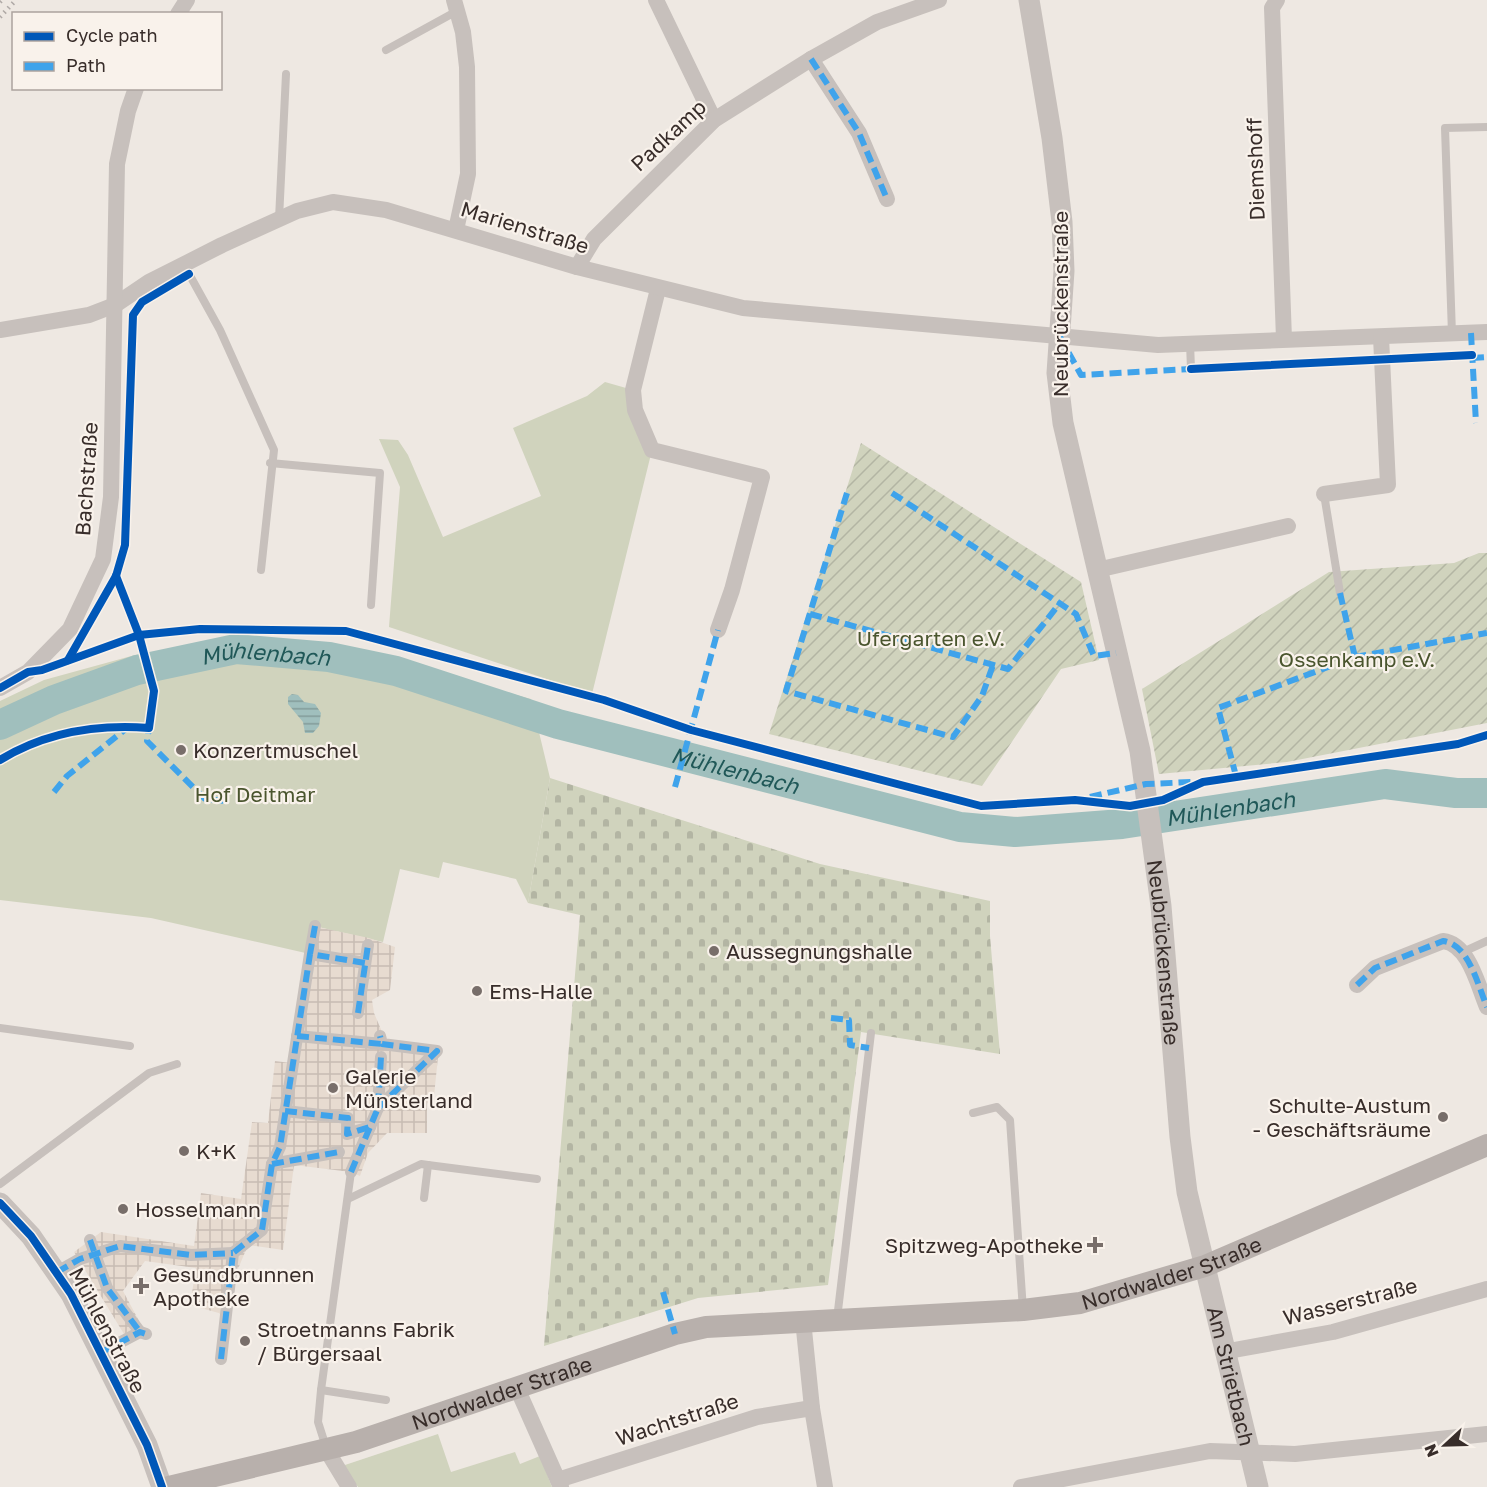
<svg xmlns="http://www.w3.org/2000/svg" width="1487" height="1487" font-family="'Golos Text',sans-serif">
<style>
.cemetery{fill:url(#cemetery-stones)}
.park{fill:#d0d3bd}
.garden{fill:url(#garden-furrows)}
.plaza{fill:url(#plaza-grid)}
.water{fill:url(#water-rules)}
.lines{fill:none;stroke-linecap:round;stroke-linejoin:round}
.river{stroke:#a0bfbd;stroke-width:30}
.service{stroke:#c7c0bc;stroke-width:8}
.pedestrian{stroke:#c7c0bc;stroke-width:12}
.minor{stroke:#c7c0bc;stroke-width:16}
.tertiary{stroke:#c7c0bc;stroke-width:21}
.secondary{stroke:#b8b0ac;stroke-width:22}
.rail{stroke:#afa9a6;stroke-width:4.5;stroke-dasharray:1.5 4.5;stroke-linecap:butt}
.quiet{stroke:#3fa3eb;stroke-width:6;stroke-dasharray:12 6;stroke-linecap:butt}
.cycleway-casing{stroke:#f9f2eb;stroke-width:11}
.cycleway{stroke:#0057b8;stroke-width:8}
.poi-dot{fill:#786e6a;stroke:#f9f2eb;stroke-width:2}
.labels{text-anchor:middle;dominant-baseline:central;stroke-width:4.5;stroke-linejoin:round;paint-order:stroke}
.street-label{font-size:21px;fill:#382d2a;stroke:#f9f2eb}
.park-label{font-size:21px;fill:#4a552e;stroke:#f9f2eb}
.poi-label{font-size:21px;fill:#382d2a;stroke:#f9f2eb;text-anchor:start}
.water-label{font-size:22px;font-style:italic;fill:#205858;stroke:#f9f2eb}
</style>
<defs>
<pattern id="cemetery-stones" width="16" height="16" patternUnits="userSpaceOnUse" patternTransform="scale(1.5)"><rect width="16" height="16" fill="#d0d3bd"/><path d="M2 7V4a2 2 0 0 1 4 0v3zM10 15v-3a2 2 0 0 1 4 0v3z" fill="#b3b5a3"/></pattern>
<pattern id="garden-furrows" width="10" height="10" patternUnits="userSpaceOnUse" patternTransform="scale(1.5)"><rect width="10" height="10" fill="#d0d3bd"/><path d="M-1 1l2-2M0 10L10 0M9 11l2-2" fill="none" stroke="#b3b5a3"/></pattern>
<pattern id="plaza-grid" width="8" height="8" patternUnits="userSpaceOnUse" patternTransform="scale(1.5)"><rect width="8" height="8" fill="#e7dbd0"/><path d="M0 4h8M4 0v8" fill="none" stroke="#c7bcb3"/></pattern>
<pattern id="water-rules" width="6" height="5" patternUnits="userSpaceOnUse" patternTransform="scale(1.5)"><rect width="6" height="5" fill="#a0bfbd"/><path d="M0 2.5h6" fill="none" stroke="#839c9a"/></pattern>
</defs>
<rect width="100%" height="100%" fill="#eee8e2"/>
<polygon class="cemetery" points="550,778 820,864 990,901 990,936 1000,1054 861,1032 828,1285 698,1298 544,1346 580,915 528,903"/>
<g class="park">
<polygon points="605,382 633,390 652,450 592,694 389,627 400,487 379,439 398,440 408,455 443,537 541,496 513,428 587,396"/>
<polygon points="236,649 348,650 531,699 550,778 528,903 516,879 443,862 439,878 400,869 383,942 314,926 310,954 151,918 0,900 0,701 44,680 135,655"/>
<polygon points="438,1434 451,1472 515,1452 520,1464 540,1456 552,1487 358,1487 342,1466"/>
</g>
<g class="garden">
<polygon points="861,443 1081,582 1099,660 1061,669 982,786 769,734"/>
<polygon points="1479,553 1487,553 1487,723 1287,762 1159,774 1142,689 1329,572 1454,563"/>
</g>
<polygon class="plaza" points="313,926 369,938 395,947 390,990 372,1000 374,1013 386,1041 439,1047 433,1106 427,1103 427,1133 387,1133 368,1153 360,1176 351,1172 294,1165 283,1250 248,1245 238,1269 226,1315 190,1305 196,1268 145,1261 123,1291 146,1334 127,1339 74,1252 101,1232 194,1246 201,1193 241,1199 252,1122 268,1123 275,1061 291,1063"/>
<polygon class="water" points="292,694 298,695 304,702 315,704 321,713 319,726 313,733 305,733 303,722 288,704 288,697"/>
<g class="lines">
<path class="river" id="s1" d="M0,725L54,700L137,670L236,649L329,657L396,671L558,724L960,827L1015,832L1122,824L1385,784L1456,793H1487"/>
<g class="service">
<polyline points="386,50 457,11"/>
<polyline points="279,219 286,74"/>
<polyline points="183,263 220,330 274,450 261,570"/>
<polyline points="1452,334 1445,128 1487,127"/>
<polyline points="1190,343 1191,369"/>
<polyline points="270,463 380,473 371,605"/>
<polyline points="1324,494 1340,593"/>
<polyline points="1463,952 1487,941"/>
<polyline points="0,1028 130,1046"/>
<polyline points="973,1113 997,1107 1010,1120 1023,1310"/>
<polyline points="428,1165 537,1179"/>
<polyline points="0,1184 149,1073 177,1064"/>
<polyline points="348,1199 421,1164 428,1165 424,1198"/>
<polyline points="837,1319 871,1033"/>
<polyline points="321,1390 386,1400"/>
<polyline points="326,1447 318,1422 321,1390 351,1172"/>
</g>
<g class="pedestrian">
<polyline points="315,926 310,954 365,963"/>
<polyline points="358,1013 368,945"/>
<polyline points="297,1036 382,1044"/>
<polyline points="378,1108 437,1051 382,1044 380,1036"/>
<polyline points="285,1111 348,1118 347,1134 370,1127"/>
<polyline points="272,1164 339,1152"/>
<polyline points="351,1172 378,1108 381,1057"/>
<polyline points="90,1240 107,1288 140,1332"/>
<polyline points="57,1272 80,1259 120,1246 191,1255 233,1253"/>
<polyline points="102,1352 140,1332 146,1334"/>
<polyline points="221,1359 233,1253 262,1230 272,1164 280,1147 310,954"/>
</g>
<g class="minor">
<polyline points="454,0 463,32 467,67 468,174 456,230"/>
<polyline points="656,0 714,120"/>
<polyline points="1277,0 1272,8 1284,339"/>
<polyline points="178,14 187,0"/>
<polyline points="811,59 859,133 887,199"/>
<polyline points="577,267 594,239 714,120 811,59 877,22 939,0"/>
<polyline points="658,289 633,390 635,410 652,450 762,477 732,590 718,630"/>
<polyline points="0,330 89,315 115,305 149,282 222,245 297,211 333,202 386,210 577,267 743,308 1158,345 1487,332"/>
<polyline points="1324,494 1388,485 1381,337"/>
<polyline points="1097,570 1288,526"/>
<polyline points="0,688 28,672 70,629 103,559 111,497 117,164 128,111 136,88"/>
<path d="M1357,985L1375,968L1443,941C1469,944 1478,986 1487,1007"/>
<polyline points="803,1320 812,1408 825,1487"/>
<polyline points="1223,1352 1333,1332 1487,1289"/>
<polyline points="517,1388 561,1487"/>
<polyline points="326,1449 349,1487"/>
<polyline points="558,1480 757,1417 812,1408"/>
<polyline points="1021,1487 1210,1451 1295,1454 1487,1434"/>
</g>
<g class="tertiary">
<path id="s2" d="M1029,0L1052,138L1062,222L1064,271L1057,373L1063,423L1140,751L1161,906L1180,1137L1187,1192L1258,1487"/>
<polyline points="0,1203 31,1236 71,1294 147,1445 162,1487"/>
</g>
<path class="secondary" id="s3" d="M169,1487L356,1442L675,1334L706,1327L1023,1310L1080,1303L1205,1266L1487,1145"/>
<g class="rail">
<polyline points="0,2 2,0"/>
<polyline points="0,17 16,0"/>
</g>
<g class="quiet">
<polyline points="811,59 859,133 887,199"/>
<polyline points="1471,333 1476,423"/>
<polyline points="1060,337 1081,375 1191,369"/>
<polyline points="1472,358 1487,357"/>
<polyline points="847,493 786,691 953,737 982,696 993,665"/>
<polyline points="892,493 1076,614 1094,656 1116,653"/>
<polyline points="1340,593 1355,657"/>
<polyline points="810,614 1008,669 1060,603"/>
<polyline points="150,722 147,741 205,799 225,801"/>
<polyline points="1236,776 1218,708 1355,657 1487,633"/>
<polyline points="675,787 718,630"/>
<polyline points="54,792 67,776 127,728"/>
<polyline points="1090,797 1146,784 1193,782"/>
<polyline points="315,926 310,954 365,963"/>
<path d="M1357,985L1375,968L1443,941C1469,944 1478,986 1487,1007"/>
<polyline points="358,1013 368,945"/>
<polyline points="831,1018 849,1020 850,1045 869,1048"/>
<polyline points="297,1036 382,1044"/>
<polyline points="378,1108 437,1051 382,1044 380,1036"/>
<polyline points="285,1111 348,1118 347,1134 370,1127"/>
<polyline points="272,1164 339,1152"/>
<polyline points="351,1172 378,1108 381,1057"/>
<polyline points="90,1240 107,1288 140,1332"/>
<polyline points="57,1272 80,1259 120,1246 191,1255 233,1253"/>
<polyline points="663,1292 675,1334"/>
<polyline points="102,1352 140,1332 146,1334"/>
<polyline points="221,1359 233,1253 262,1230 272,1164 280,1147 310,954"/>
</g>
<defs>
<g id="cycleway">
<polyline points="1191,369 1472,355"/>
<polyline points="68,660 116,576 125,545 133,315 142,302 189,274"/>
<polyline points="0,688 28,672 42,670 139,635 200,629 346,631 604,700 691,730 981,806 1075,800 1130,806 1163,800 1203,782 1458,744 1487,735"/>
<path d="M0,760C46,732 96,724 149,728L154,691L139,635L116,576"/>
<polyline points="0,1203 31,1236 71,1294 147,1445 162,1487"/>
</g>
</defs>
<use href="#cycleway" class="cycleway-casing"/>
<use href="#cycleway" class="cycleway"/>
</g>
<g class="poi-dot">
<circle cx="181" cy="750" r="6"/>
<circle cx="714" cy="951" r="6"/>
<circle cx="477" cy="991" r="6"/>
<circle cx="333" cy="1088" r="6"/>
<circle cx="1443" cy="1117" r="6"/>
<circle cx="184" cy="1151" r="6"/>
<circle cx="123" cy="1209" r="6"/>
<path d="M1092 1236h6v6h6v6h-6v6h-6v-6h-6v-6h6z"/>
<path d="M138 1277h6v6h6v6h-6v6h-6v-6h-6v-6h6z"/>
<circle cx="245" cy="1341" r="6"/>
</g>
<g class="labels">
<g class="street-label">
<text transform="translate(668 135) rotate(-43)">Padkamp</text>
<text transform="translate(1255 169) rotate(-92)">Diemshoff</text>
<text transform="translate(525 227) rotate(17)">Marienstraße</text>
<text transform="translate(1060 304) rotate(-90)">Neubrückenstraße</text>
<text transform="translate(86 479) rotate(-86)">Bachstraße</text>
<text stroke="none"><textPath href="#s2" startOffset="966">Neubrückenstraße</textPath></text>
<text stroke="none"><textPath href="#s3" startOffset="1032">Nordwalder Straße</textPath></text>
<text transform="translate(1350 1301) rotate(-14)">Wasserstraße</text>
<text transform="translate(108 1330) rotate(62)">Mühlenstraße</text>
<text stroke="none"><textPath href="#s2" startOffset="1396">Am Strietbach</textPath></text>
<text stroke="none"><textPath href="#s3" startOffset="346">Nordwalder Straße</textPath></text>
<text transform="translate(677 1419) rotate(-18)">Wachtstraße</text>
</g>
<g class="park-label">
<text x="931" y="638">Ufergarten e.V.</text>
<text x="1357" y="659">Ossenkamp e.V.</text>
<text x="255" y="794">Hof Deitmar</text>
</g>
<g class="poi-label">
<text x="193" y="750">Konzertmuschel</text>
<text x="726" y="951">Aussegnungshalle</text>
<text x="489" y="991">Ems-Halle</text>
<text x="345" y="1076">Galerie<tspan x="345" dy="24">Münsterland</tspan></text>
<text x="1431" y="1105" text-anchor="end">Schulte-Austum<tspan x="1431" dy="24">- Geschäftsräume</tspan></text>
<text x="196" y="1151">K+K</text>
<text x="135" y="1209">Hosselmann</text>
<text x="1083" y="1245" text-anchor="end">Spitzweg-Apotheke</text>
<text x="153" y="1274">Gesundbrunnen<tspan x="153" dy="24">Apotheke</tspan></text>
<text x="257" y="1329">Stroetmanns Fabrik<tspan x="257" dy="24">/ Bürgersaal</tspan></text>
</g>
<g class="water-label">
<text stroke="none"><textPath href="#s1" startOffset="278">Mühlenbach</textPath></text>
<text stroke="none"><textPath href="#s1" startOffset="764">Mühlenbach</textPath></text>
<text stroke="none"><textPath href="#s1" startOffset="1268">Mühlenbach</textPath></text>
</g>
</g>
<rect x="12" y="12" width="210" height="78" fill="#f9f2eb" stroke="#aca39e" stroke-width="1.5"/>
<rect x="24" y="32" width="30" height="9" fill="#0057b8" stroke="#aca39e" stroke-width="1.5"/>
<text x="66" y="42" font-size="18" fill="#382d2a">Cycle path</text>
<rect x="24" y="62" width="30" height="9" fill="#3fa3eb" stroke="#aca39e" stroke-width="1.5"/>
<text x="66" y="72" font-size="18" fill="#382d2a">Path</text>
<g transform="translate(1445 1445) rotate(248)" stroke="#f9f2eb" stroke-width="4.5" paint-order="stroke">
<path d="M0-4.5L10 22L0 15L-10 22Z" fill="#382d2a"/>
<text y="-9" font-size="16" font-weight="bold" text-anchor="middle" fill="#382d2a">N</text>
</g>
</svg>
